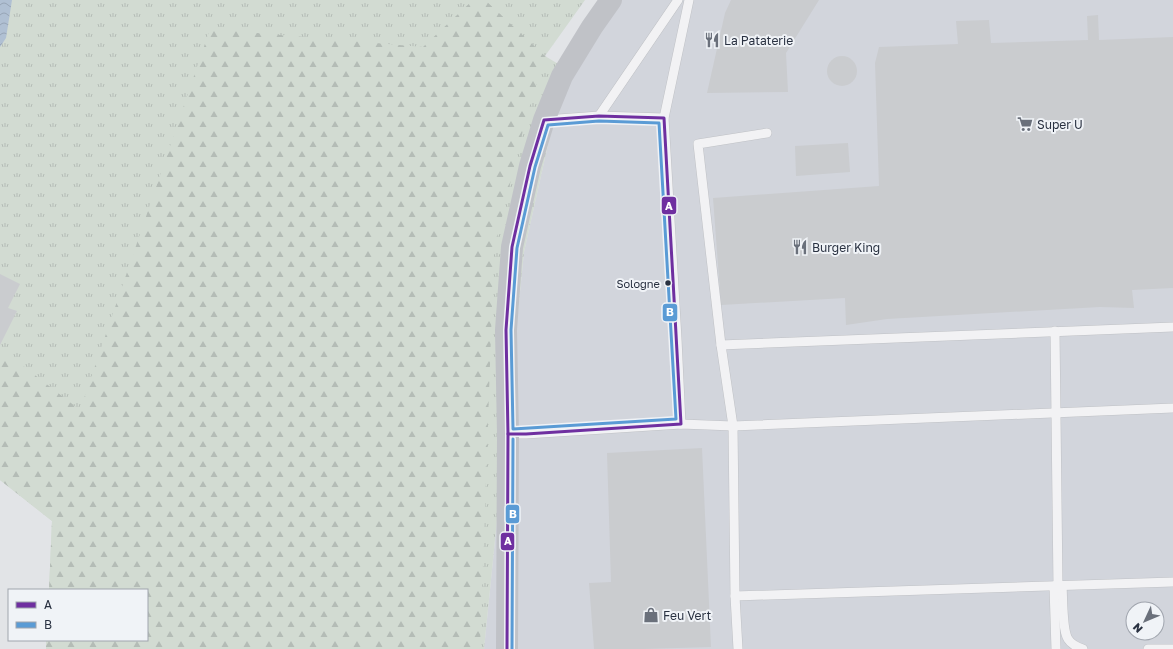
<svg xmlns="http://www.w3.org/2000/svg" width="1173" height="649" font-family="'Golos Text',sans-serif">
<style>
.built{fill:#d2d5dc;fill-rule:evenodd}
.grass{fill:url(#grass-tufts)}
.forest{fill:url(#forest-firs)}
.water{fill:url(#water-waves)}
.building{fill:#cacccf}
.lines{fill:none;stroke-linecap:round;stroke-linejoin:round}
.lane-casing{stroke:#bfc1c5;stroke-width:10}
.lane{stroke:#f2f2f4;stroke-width:9}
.secondary{stroke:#c0c2c7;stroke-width:22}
.bus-1-casing{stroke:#f0f3f7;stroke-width:6}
.bus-2-casing{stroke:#f0f3f7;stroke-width:6}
.bus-1{stroke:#6f2fa0;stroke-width:3}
.bus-2{stroke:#5a9bd5;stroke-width:3}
.bus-dot{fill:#293141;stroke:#f0f3f7;stroke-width:1.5}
.labels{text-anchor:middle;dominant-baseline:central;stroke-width:4;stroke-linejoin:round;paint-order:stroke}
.bus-label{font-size:11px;fill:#293141;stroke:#f0f3f7;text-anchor:end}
.poi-label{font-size:12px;fill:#293141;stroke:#f0f3f7;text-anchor:start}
.line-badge{stroke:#f0f3f7;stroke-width:1.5}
.badge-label{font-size:11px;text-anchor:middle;font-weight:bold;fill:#fff}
</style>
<defs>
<pattern id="grass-tufts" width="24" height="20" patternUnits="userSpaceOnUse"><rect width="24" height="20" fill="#d2dbd2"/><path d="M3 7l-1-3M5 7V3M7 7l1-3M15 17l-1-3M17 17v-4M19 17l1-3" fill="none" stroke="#b4bcb6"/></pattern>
<pattern id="forest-firs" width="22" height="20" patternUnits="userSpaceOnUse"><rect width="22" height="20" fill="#d2dbd2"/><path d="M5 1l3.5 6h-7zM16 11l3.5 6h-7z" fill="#b4bcb6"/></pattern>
<pattern id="water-waves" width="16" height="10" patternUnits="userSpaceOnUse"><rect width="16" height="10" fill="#b0c0d3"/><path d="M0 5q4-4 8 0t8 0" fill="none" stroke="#97a5b6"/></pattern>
</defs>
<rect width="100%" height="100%" fill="#e2e4e7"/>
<path class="built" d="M616,0H1173V649H484L524,252L565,68ZM1133,609H1157V633H1133Z"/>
<polygon class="grass" points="0,0 585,0 545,56 565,68 524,252 484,649 46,649 46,640 147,640 147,590 49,590 52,521 0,480"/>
<polygon class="forest" points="473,0 485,0 545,56 525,122 494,250 480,649 46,649 46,640 147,640 147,590 49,590 52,521 0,480 0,348 80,410 210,29 423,47"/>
<polygon class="water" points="0,0 12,0 6,38 0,47"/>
<g class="building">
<polygon points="731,0 819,0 786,53 788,92 707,93 725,13"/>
<polygon points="1098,15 1099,40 1173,37 1173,288 1132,290 1134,308 1100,307 887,319 846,325 845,298 721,305 713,198 879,186 875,63 879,47 958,44 956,21 989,20 991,43 1088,40 1087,16"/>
<circle cx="842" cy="71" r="15"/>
<polygon points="848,143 850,172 796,176 795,146"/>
<polygon points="0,274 20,284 8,308 17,311 0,345"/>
<polygon points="702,448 711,647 643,649 594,649 589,583 611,582 607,453"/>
</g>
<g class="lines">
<defs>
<g id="lane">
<polyline points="599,116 678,0"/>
<polyline points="545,120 599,116 664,118"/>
<polyline points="1055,331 1058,586"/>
<polyline points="721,345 1173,327"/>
<polyline points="681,424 677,339 664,118 689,0"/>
<polyline points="508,434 526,434 681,424 733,426 1173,408"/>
<polyline points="1054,586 1056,649"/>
<path d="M1062,586C1063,597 1062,630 1068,639C1071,644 1077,647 1083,649"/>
<polyline points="735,596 1173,582"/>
<polyline points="738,649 735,596 733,426 721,345 698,144 767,133"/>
<polyline points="1148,649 1173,649"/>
</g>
</defs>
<use href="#lane" class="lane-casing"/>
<use href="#lane" class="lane"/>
<polyline class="secondary" points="507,649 508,434 506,330 512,247 530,166 544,120 562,76 592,27 611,0"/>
<defs>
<g id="bus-1">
<polygon points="599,116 664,118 681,424 526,434 508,434 506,330 512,247 530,166 544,120"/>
<polyline points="507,649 508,434"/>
</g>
<g id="bus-2">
<polygon points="599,121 659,123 676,419 513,429 511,330 517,248 535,167 548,125"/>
<polyline points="512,649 513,439"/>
</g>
</defs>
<use href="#bus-1" class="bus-1-casing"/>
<use href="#bus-2" class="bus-2-casing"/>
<use href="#bus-1" class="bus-1"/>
<use href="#bus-2" class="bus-2"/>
</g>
<defs>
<symbol id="restaurant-bare" viewBox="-9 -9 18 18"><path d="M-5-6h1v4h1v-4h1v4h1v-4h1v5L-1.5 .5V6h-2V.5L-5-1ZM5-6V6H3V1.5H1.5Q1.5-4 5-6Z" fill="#6a707b" stroke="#f0f3f7" stroke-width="2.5" paint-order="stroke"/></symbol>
<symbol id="supermarket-bare" viewBox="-9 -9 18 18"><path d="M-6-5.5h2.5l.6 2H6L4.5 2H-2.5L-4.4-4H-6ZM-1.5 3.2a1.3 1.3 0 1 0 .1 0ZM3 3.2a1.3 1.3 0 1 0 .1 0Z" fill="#6a707b" stroke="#f0f3f7" stroke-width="2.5" paint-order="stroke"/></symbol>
<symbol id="shop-bare" viewBox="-9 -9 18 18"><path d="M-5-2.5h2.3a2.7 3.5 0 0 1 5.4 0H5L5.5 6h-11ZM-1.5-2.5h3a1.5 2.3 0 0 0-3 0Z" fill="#6a707b" stroke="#f0f3f7" stroke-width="2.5" paint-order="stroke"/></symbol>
</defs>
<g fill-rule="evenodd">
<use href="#restaurant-bare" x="701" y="29" width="22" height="22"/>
<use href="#supermarket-bare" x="1014" y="113" width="22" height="22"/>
<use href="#restaurant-bare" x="789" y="236" width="22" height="22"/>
<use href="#shop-bare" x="640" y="604" width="22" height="22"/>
</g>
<circle class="bus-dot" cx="668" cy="283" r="3.5"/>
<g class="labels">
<g class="bus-label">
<text x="660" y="283">Sologne</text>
</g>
<g class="poi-label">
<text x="724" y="40">La Pataterie</text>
<text x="1037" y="124">Super U</text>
<text x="812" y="247">Burger King</text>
<text x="663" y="615">Feu Vert</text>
</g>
</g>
<g class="line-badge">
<rect x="661" y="196" width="16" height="19" rx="4" fill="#6f2fa0"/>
<rect x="662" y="303" width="16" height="19" rx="4" fill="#5a9bd5"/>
<rect x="505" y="504" width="15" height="20" rx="4" fill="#5a9bd5"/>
<rect x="500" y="532" width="15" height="19" rx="4" fill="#6f2fa0"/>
</g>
<g class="badge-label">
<text x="669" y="210">A</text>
<text x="670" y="316">B</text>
<text x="513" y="518">B</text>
<text x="508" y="545">A</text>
</g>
<rect x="8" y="589" width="140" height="52" fill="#f0f3f7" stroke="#a0a5ae"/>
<rect x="16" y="602" width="20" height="6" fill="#6f2fa0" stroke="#a0a5ae"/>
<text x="44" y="609" font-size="12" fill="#293141">A</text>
<rect x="16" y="622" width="20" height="6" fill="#5a9bd5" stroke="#a0a5ae"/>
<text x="44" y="629" font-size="12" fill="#293141">B</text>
<g transform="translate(1145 621) rotate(226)"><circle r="19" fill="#f0f3f7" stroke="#a0a5ae"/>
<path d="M0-3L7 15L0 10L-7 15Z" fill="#6a707b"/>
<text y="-6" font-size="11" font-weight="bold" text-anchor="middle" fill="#293141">N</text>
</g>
</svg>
